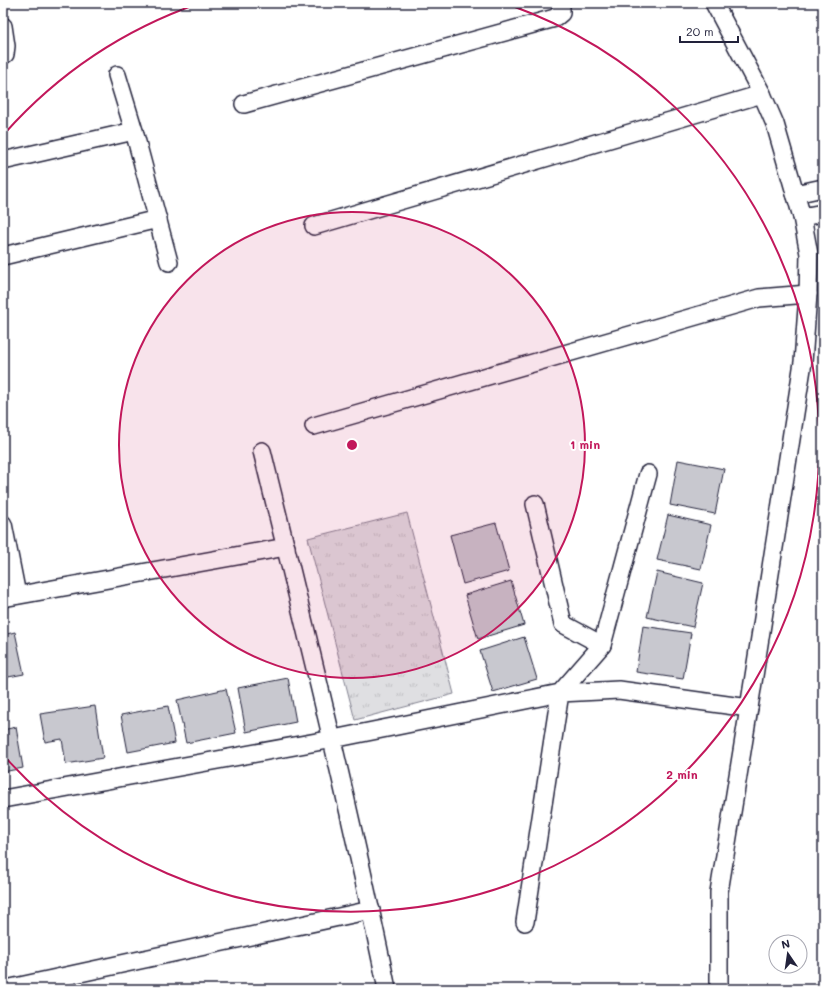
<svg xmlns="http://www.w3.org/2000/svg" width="826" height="992" font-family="Mali,sans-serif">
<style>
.grass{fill:url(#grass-tufts);stroke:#80808e}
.building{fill:#c8c8cf;stroke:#22223b}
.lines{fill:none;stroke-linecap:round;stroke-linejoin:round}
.street-casing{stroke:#22223b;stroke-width:20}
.street{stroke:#fff;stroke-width:17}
.ring{fill:none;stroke:#c2185b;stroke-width:2}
.centre{fill:#c2185b;stroke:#fff;stroke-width:2}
.ring-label{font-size:12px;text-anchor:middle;font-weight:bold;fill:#c2185b;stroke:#fff;stroke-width:4;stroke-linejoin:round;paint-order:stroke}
</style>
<defs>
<pattern id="grass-tufts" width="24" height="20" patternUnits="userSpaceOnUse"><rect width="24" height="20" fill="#dfdfe2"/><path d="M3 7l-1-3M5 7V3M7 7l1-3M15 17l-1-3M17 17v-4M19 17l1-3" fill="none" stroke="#bfbfc3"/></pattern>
</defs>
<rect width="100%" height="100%" fill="#fff"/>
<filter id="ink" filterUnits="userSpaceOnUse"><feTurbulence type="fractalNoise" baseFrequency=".025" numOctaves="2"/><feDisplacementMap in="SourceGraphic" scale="8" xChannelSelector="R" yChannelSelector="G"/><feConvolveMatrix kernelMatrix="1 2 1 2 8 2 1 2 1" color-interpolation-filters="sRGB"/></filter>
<g filter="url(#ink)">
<polygon class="grass" points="407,513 454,694 355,720 308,538"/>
<g class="building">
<polygon points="678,460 724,469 715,514 670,505"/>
<polygon points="668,515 711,525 701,569 657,560"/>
<polygon points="496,523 509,571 463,584 450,535"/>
<polygon points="657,572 703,583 693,627 647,617"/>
<polygon points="511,581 524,625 478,639 465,595"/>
<polygon points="643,626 691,633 683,679 636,672"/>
<polygon points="15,632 24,674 3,678 3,635"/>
<polygon points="524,637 537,679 493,692 480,651"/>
<polygon points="288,678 296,722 246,732 238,688"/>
<polygon points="226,689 236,733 186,743 177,700"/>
<polygon points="95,706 103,758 66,764 62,739 45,742 40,714"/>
<polygon points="168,706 175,743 128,752 121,715"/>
<polygon points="16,727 23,768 3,772 3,730"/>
</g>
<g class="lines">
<defs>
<g id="street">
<polyline points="714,3 762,94 775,124 802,217 809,254 808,294 803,362 749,708 719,892 719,989"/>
<polyline points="3,26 6,46 5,54 3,55"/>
<polyline points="117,75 134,131 169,262"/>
<polyline points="244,104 555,18 561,13 561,3"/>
<polyline points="3,161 134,131"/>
<polyline points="795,194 823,188"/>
<polyline points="802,217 823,213"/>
<polyline points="314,226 762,94"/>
<polyline points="3,256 158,219"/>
<polyline points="314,426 759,298 808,294"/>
<path d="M262,451C306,630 350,808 387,989"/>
<polyline points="535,504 563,624 602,645"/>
<polyline points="3,524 17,595"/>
<polyline points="3,598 286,547"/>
<polyline points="3,799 333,739 560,693 602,645 648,474"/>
<polyline points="525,922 560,693 619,690 749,708"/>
<polyline points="6,989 371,910"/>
</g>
</defs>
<use href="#street" class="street-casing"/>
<use href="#street" class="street"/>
</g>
</g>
<circle cx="352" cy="445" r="233" fill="#c2185b" fill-opacity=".12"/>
<g class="ring">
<circle cx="352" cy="445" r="233"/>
<path d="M5 133A467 467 0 0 1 200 3M504 3A467 467 0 1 1 5 757"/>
</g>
<circle cx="352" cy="445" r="6" class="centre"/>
<g class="ring-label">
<text x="585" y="449">1 min</text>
<text x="682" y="779">2 min</text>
</g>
<rect width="826" height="992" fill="none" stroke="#fff" stroke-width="16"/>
<rect x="8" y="8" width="810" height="976" fill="none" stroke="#22223b" stroke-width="1.5" filter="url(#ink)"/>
<g transform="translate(788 954) rotate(347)"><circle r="19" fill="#ffffff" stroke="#a7a7b1"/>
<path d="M0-3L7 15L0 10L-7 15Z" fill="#22223b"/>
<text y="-6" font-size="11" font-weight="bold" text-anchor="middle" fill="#22223b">N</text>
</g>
<path d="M680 36v6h58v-6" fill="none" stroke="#22223b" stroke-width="2"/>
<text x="686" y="36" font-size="12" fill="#22223b" stroke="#ffffff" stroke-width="3" paint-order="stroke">20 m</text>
</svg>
